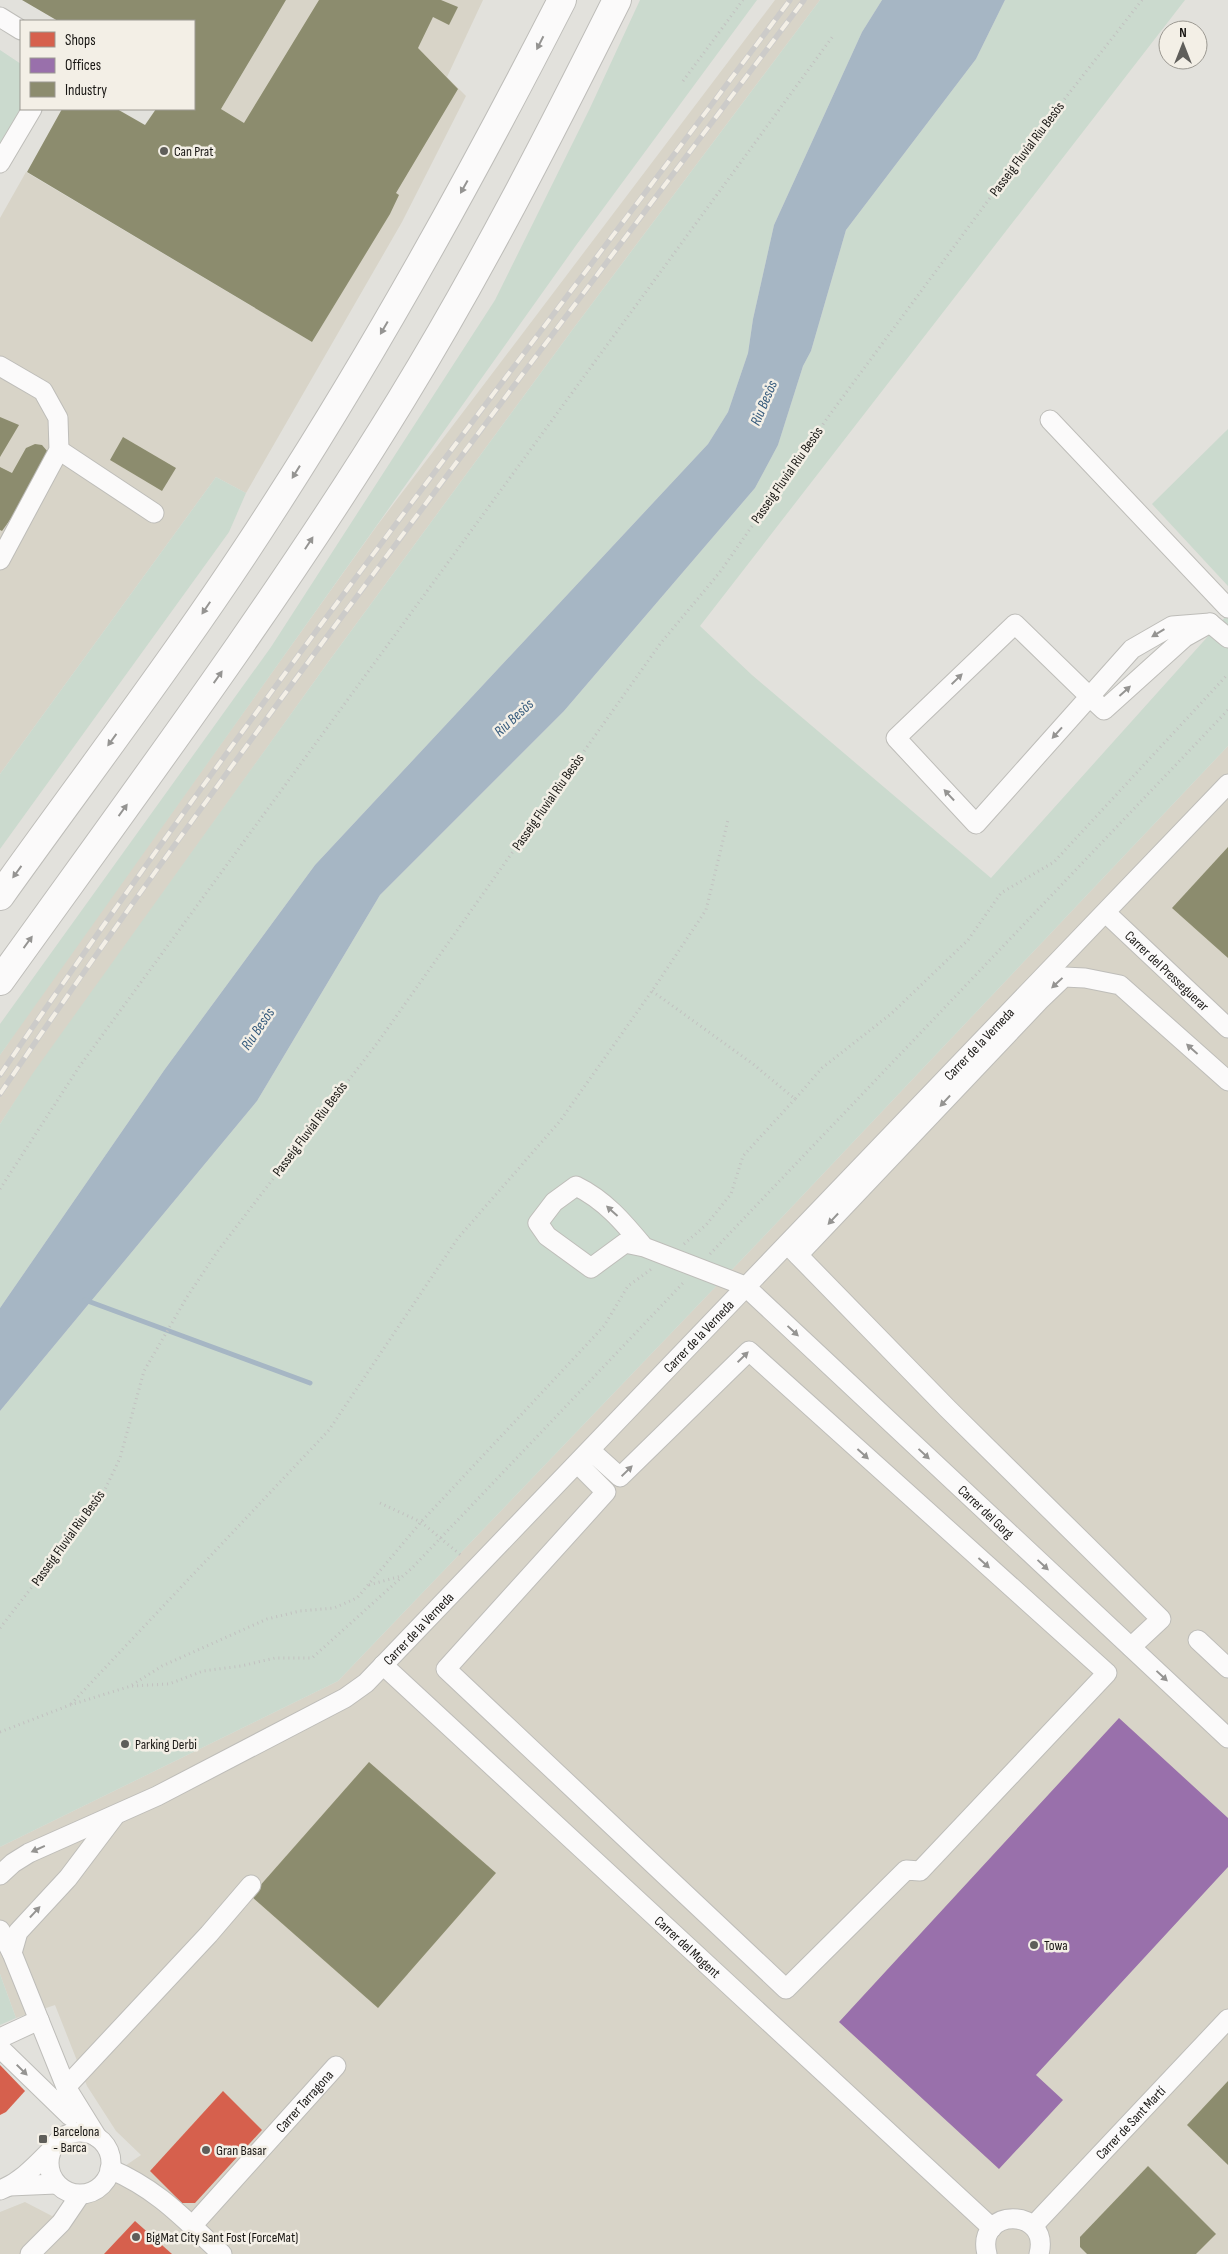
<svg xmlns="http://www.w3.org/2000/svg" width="1228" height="2254" font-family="'Sofia Sans Condensed',sans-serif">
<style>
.built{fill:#d8d4c8}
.green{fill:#cbdace}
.water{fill:#a6b6c4}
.shops{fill:#d6604d}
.offices{fill:#9970ab}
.industry{fill:#8c8c6e}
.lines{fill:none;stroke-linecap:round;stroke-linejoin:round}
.stream{stroke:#a6b6c4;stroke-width:5}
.minor-casing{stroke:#bebdb9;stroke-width:21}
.highway-casing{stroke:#bebdb9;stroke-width:30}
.path{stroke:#c2c1c0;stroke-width:3;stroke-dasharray:1 4;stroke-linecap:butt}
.minor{stroke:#fbfafa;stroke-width:19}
.highway{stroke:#fbfafa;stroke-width:28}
.rail-casing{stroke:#cccbc9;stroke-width:5.5}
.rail{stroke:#f3efe6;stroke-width:4;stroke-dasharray:11;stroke-linecap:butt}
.oneway{fill:#959492}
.poi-dot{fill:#5f5e5a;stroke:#f3efe6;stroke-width:2}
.labels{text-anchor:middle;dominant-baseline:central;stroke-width:5;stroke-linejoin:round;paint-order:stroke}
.street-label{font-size:14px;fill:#191714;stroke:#f3efe6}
.poi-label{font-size:14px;fill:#191714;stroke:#f3efe6;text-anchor:start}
.water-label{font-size:15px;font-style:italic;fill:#355a7c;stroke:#f3efe6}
</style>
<rect width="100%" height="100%" fill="#e2e1dc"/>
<g class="built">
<polygon points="286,0 483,0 447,77 466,96 402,222 246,493 216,477 0,774 0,218 26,172 312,342 389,214 221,109"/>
<polygon points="775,0 820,0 573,329 329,661 34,1073 0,1124 0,1055 28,1014 376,527"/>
<polygon points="1228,746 1228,2254 0,2254 0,2212 25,2202 52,2216 141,2155 116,2131 87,2086 55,2005 16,2018 0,1974 0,1847 338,1681 769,1231"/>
</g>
<g class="green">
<polygon points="640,0 757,0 577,244 0,1055 0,1024 271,647 495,300 590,108"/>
<polygon points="820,0 882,0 862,32 774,225 753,319 748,353 728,412 708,444 315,865 165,1069 0,1308 0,1124 33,1073 329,661 573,329"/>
<polygon points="1005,0 1185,0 700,626 752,675 991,878 1228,614 1228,746 769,1231 338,1681 0,1847 0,1411 257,1101 380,895 564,711 755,488 778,445 803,366 811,351 846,230 976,59"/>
<polygon points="0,50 21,64 21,109 23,109 0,148"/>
<polygon points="1228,429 1228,586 1152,504"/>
<polygon points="216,477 246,493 229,532 0,849 0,774"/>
<polygon points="0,1974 16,2018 0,2025"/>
</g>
<polygon class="water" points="882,0 1005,0 976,59 846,230 811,351 803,366 778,445 755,488 564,711 380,895 257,1101 0,1411 0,1308 165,1069 315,865 708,444 728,412 748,353 753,319 774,225 862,32"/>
<g class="shops">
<polygon points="0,2065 25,2091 6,2112 0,2115"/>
<polygon points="223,2091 262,2130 195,2203 182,2203 150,2171"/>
<polygon points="135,2221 172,2254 104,2254"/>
</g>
<polygon class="offices" points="1119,1718 1228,1818 1228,1867 1036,2075 1063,2100 999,2169 839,2022"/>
<g class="industry">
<polygon points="22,0 286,0 221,109 244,123 319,0 441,0 458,7 449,25 433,17 418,48 458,89 396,193 399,195 390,214 312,342 27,172 62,109 117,109 145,125 156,109 194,109 194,21 58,21"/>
<polygon points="0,417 19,425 0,457"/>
<polygon points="123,437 176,468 162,491 110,460"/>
<polygon points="35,444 42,445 48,452 20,506 2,531 0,530 0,467 12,473 26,448"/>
<polygon points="1228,847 1228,958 1172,908"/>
<polygon points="369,1762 496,1873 378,2008 251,1896"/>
<polygon points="1228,2081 1228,2165 1187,2125"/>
<polygon points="1148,2166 1216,2234 1196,2254 1087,2254 1080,2247 1080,2237"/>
</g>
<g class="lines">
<polyline class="stream" points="85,1300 310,1383"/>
<defs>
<g id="minor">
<polyline points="0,17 21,30"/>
<polyline points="0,163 32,109"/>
<polyline points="0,366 43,391 58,418 59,450 0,560"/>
<polyline points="1050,420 1228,608"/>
<polyline points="59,450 154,513"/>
<polyline points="1210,623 1228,638"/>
<polyline points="1090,697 1104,710 1185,637 1210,623 1172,626 1132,649 976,824 896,738 1015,624 1090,697"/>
<path id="s1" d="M1106,913L1228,1028"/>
<polyline points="789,1246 948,1409 1161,1619 1131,1647"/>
<path id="s2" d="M644,1247C624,1223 605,1200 576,1186L554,1202L538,1223L547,1236L591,1268L625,1243L644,1247L745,1286L1228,1738"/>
<polyline points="798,1255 1039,1001 1064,977 1085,978 1120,985 1228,1081"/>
<polyline points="578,1464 606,1492 446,1669 786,1989 906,1870 920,1871 1107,1673 749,1351 620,1477 590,1450"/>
<polyline points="1198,1640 1228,1668"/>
<path id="s3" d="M383,1665L992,2228"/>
<path id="s4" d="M0,1875L13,1863L29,1853L157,1796L345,1698L366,1683L1228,784"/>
<polyline points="0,1930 12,1953 66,2087 97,2137"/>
<polyline points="12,1953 18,1932 68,1878 114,1817"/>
<polyline points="0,2038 39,2020"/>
<polyline points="0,2048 70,2116"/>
<polyline points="66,2087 209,1934 251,1885"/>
<circle cx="80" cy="2163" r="31"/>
<path d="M110,2169C159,2190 184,2219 222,2254"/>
<polyline points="10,2186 56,2184"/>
<path d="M0,2190C21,2182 36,2165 52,2149"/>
<path id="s5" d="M192,2226L336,2066"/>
<path id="s6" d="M1033,2226L1228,2019"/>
<polyline points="30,2254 61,2223 80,2195"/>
<path d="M987,2254C975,2207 1051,2207 1039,2254"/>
</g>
<g id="highway">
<path d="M0,896C93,766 190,639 276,504C381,341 474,172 562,0"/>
<path d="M0,981C137,790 278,601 401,400C480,271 549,136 617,0"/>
</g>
</defs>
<use href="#minor" class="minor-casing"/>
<use href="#highway" class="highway-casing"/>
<g class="path">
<polyline points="683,81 743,0"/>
<polyline points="652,991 753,1064 795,1099 822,1068 892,1013 968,940 1001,893 1054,862 1228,674"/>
<polyline points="0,1189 79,1067 833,36"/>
<polyline points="684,1244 706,1225 731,1194 743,1156 795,1099"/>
<polyline points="710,1254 1228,710"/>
<polyline points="380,1503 421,1522 463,1557"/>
<polyline points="369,1585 401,1576"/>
<polyline points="0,1628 100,1500 120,1458 144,1371 187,1297 217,1252 378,1042 660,644 720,572 828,417 1038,133 1142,0"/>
<polyline points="132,1685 162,1666 267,1619 300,1611 334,1608 357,1598 421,1522 604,1326 628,1286 653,1268"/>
<polyline points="71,1704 329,1430 458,1238 560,1121 652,991 706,910 728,820"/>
<polyline points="0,1732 70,1705 131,1686 169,1684 203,1671 241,1666 275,1658 312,1658 413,1567 685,1281"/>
</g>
<use href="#minor" class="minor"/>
<use href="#highway" class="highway"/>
<defs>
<g id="rail">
<path d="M0,1075C250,707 524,356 790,0"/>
<path d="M0,1094C102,943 209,797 317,650C478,432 641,217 804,0"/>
</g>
</defs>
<use href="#rail" class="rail-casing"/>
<use href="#rail" class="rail"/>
</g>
<defs><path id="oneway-solid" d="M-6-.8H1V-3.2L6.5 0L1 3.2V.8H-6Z" transform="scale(1.25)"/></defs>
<g class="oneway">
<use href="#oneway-solid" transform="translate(540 43) rotate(117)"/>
<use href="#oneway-solid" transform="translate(464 187) rotate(119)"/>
<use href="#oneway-solid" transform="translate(384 328) rotate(120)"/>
<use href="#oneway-solid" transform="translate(296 472) rotate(122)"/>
<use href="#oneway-solid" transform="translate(309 543) rotate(-57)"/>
<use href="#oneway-solid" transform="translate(206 608) rotate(124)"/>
<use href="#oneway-solid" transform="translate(1158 633) rotate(149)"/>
<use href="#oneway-solid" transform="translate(218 677) rotate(-55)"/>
<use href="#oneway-solid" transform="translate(957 679) rotate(-44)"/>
<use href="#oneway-solid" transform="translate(1125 691) rotate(-42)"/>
<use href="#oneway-solid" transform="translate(1057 733) rotate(132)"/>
<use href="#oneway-solid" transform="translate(112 740) rotate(126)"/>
<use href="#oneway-solid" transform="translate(949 795) rotate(-133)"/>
<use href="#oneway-solid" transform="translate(123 810) rotate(-54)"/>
<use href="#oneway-solid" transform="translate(17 872) rotate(126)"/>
<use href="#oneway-solid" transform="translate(28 942) rotate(-54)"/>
<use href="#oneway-solid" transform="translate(1057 983) rotate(137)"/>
<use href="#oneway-solid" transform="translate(1192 1049) rotate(-138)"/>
<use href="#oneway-solid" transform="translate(945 1101) rotate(133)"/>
<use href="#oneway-solid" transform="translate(612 1211) rotate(-138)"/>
<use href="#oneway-solid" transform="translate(833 1219) rotate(133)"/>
<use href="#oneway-solid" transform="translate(793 1331) rotate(43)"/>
<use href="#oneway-solid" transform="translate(743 1357) rotate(-44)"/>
<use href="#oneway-solid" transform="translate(863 1454) rotate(42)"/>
<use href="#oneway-solid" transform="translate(924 1454) rotate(43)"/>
<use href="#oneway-solid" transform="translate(627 1471) rotate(-44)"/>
<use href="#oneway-solid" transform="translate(984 1563) rotate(42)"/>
<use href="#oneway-solid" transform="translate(1043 1565) rotate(43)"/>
<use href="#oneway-solid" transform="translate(1162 1676) rotate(43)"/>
<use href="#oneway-solid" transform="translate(38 1849) rotate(156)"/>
<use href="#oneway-solid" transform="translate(35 1912) rotate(-47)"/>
<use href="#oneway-solid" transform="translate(22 2070) rotate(45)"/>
</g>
<g class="poi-dot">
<circle cx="164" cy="151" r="5"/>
<circle cx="125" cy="1744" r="5"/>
<circle cx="1034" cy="1945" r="5"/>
<rect x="38" y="2134" width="10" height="10" rx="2.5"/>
<circle cx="206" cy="2150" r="5"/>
<circle cx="136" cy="2237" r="5"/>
</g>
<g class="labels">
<g class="street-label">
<text transform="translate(1027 149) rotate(-53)">Passeig Fluvial Riu Besòs</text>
<text transform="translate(787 475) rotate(-55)">Passeig Fluvial Riu Besòs</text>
<text transform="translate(548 802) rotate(-55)">Passeig Fluvial Riu Besòs</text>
<text stroke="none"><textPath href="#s1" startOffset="84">Carrer del Presseguerar</textPath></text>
<text stroke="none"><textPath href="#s4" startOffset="1300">Carrer de la Verneda</textPath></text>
<text transform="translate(310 1129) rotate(-53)">Passeig Fluvial Riu Besòs</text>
<text stroke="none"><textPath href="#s4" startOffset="895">Carrer de la Verneda</textPath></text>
<text stroke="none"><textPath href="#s2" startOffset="716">Carrer del Gorg</textPath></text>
<text transform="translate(68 1538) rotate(-54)">Passeig Fluvial Riu Besòs</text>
<text stroke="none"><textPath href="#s4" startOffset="490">Carrer de la Verneda</textPath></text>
<text stroke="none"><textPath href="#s3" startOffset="415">Carrer del Mogent</textPath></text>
<text stroke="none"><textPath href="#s5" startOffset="168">Carrer Tarragona</textPath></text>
<text stroke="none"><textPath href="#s6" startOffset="142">Carrer de Sant Martí</textPath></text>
</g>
<g class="poi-label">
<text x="174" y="151">Can Prat</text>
<text x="135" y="1744">Parking Derbi</text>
<text x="1044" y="1945">Towa</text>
<text x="53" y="2131">Barcelona<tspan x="53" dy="16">- Barca</tspan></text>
<text x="216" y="2150">Gran Basar</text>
<text x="146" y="2237">BigMat City Sant Fost (ForceMat)</text>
</g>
<g class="water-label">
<text transform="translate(764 403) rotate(-67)">Riu Besòs</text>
<text transform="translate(514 718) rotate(-43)">Riu Besòs</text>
<text transform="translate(258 1029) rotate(-56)">Riu Besòs</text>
</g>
</g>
<rect x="20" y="20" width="175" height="90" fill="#f3efe6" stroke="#9c9992"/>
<rect x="30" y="32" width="25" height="15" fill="#d6604d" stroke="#9c9992"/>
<text x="65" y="45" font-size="15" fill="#191714">Shops</text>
<rect x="30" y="58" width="25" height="15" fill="#9970ab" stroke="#9c9992"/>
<text x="65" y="70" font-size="15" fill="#191714">Offices</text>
<rect x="30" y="82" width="25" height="15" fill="#8c8c6e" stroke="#9c9992"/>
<text x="65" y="95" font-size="15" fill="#191714">Industry</text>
<g transform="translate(1183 45)"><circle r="24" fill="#f3efe6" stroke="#9c9992"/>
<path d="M0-4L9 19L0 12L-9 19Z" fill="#5f5e5a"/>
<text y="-8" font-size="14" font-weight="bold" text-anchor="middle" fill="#191714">N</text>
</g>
</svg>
